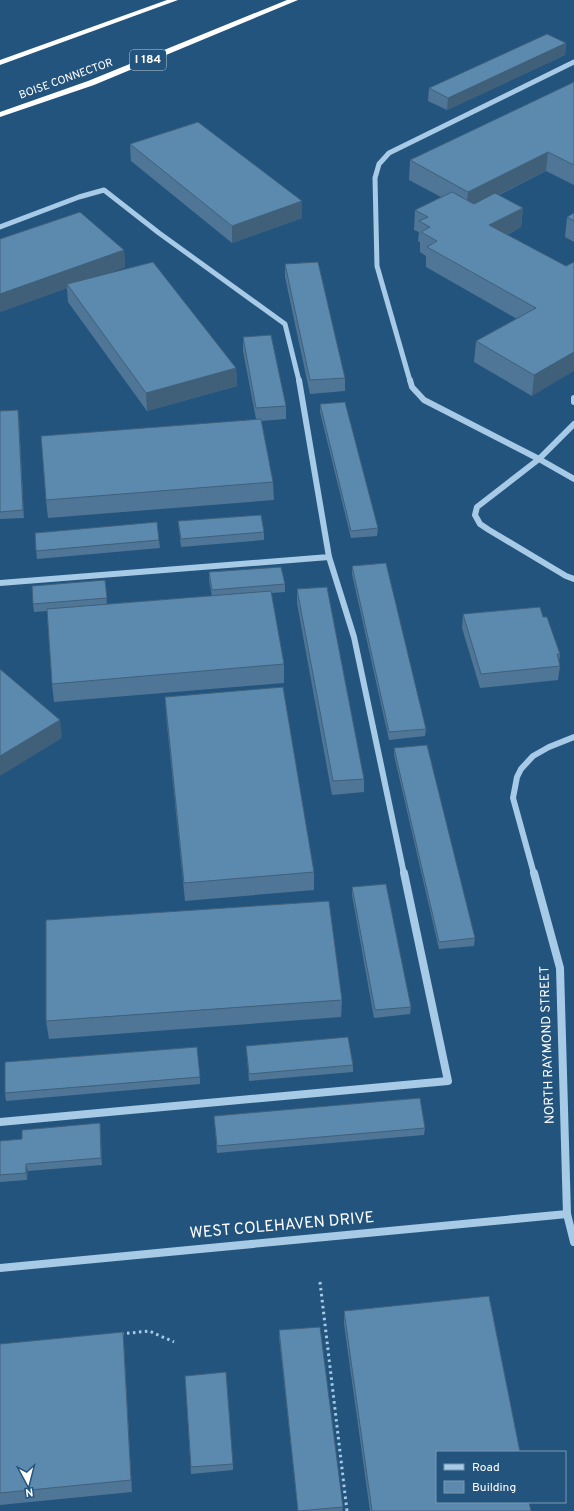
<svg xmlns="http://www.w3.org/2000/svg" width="574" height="1511" font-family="Overpass,sans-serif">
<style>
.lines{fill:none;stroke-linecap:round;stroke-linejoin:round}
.path{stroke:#a7cae6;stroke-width:3;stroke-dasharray:2.5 3.5;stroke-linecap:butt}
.minor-far2{stroke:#a7cae6;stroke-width:5}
.minor-far1{stroke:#a7cae6;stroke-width:6}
.minor{stroke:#a7cae6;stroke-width:8}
.highway{fill:#fff;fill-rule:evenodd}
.wall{fill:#4f7696}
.shaded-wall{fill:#40607a}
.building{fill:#5c89ae;stroke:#40607a}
.labels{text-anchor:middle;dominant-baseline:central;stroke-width:3.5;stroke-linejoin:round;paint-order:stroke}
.far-street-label{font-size:11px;fill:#fff;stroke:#23547d}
.shield{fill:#23547d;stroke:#bdccd8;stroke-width:1}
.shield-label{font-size:12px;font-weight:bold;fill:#fff}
.street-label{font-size:13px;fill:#fff;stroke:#23547d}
.near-street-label{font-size:16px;fill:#fff;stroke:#23547d}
</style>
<rect width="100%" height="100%" fill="#23547d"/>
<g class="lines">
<g class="path">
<polyline points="320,1282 347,1511"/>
<polyline points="121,1334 149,1331 174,1342"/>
</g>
<g class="minor-far2">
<polyline points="0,227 79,197 104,190 159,233 285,324 299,381"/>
<polyline points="410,381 377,266 375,178 379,164 389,153 574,62"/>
</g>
<g class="minor-far1">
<polyline points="410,380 412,387 424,400 539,459 477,507 475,515 480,524 489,530 566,576 574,579"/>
<polyline points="574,398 574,402"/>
<polyline points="574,424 539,459 574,479"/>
<polyline points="329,557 354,637 404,874"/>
<polyline points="0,583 329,557 299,380"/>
<polyline points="534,874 513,798 517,777 521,769 533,756 549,747 574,737"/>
</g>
<g class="minor">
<polyline points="534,873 560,968 567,1214 574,1242"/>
<polyline points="0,1122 448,1081 404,873"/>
<polyline points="0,1268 567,1214"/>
</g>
<g class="highway">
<polygon points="167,0 178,0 0,65 0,60"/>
<polygon points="287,0 298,0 94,85 0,117 0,112 88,81"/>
</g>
</g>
<g class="wall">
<polygon points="566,43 565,55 447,110 428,101 429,88"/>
<polygon points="574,82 574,185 546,171 499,195 523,208 521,227 507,235 566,266 532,396 474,362 476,341 517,319 426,267 426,256 420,252 420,242 418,241 419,232 414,230 415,210 441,197 409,180 410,160"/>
<polygon points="130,144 302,201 302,218 232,243 131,161"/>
<polygon points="574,213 574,242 565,237 567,217"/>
<polygon points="124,250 125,267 106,274 236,368 237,386 147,411 68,302 67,288 0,312"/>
<polygon points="285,264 345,378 345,391 310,394 285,277"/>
<polygon points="243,337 286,406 286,419 261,421 273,482 274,500 48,518 46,500 256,419 243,351"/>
<polygon points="320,404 378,528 377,536 351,538 320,412"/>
<polygon points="0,411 19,417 24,518 0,519"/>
<polygon points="178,521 264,532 264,540 181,547"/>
<polygon points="159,540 160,548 37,559 36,551"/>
<polygon points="352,566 426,729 425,736 389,740 352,574"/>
<polygon points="209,572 285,584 285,592 271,593 284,664 284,683 54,702 52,684 47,611 34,612 33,604 105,580 107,604 212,596 209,580"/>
<polygon points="297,589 364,779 364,792 332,795 297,603"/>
<polygon points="463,614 543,617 560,654 559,662 560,666 558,680 480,688 462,628"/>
<polygon points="165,697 314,872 314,890 185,901 166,715"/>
<polygon points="394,748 475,938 474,946 439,949 394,755"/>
<polygon points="352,887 411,1007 410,1014 374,1018 352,895"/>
<polygon points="342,1000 341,1017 49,1039 46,1021"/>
<polygon points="246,1046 353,1065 353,1072 249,1081"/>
<polygon points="200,1077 200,1084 6,1101 5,1093"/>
<polygon points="214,1116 425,1128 424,1135 217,1153"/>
<polygon points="100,1123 102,1165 28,1171 27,1180 0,1182 0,1141 22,1139"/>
<polygon points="344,1311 531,1511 370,1511 344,1324"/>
<polygon points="279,1330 343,1507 342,1511 298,1511 279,1337"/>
<polygon points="0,1344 124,1345 132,1492 0,1505"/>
<polygon points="185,1376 233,1464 233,1470 191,1474"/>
</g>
<g class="shaded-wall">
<polygon points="566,43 565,55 447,110 448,98"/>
<polygon points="548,152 546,171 466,211 468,192"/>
<polygon points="302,201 302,218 232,243 232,226"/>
<polygon points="523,208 521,227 488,245 489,225"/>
<polygon points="124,250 125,267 69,288 67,284 67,288 0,312 0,294"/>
<polygon points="574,352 574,371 532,396 534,375"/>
<polygon points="236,368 237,386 147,411 146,393"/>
<polygon points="18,410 19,417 24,518 23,510"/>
<polygon points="60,720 62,738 0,776 0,756"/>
<polygon points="100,1123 101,1130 102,1165 101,1158"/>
<polygon points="26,1164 28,1171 27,1180 26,1173"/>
<polygon points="123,1332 124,1345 132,1492 131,1480"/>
</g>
<g class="building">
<polygon points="547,34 566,43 448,98 429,88"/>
<polygon points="574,82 574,165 548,152 468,192 410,160"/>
<polygon points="198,122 302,201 232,226 130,144"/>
<polygon points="452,192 474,204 495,193 523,208 489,225 566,266 574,262 574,352 534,375 476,341 536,308 427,247 437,241 421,232 430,227 419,221 428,217 415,210"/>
<polygon points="80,212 124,250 0,294 0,239"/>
<polygon points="574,213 574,221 567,217"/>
<polygon points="153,262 236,368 146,393 67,284"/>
<polygon points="318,262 345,378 310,380 285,264"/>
<polygon points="271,335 286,406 256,408 243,337"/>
<polygon points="345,402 378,528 351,531 320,404"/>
<polygon points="18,410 23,510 0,512 0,411"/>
<polygon points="261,419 273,482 46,500 41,436"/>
<polygon points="261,515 264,532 181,539 178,521"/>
<polygon points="157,522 159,540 36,551 35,533"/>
<polygon points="386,563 426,729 389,732 352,566"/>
<polygon points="281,567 285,584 212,590 209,572"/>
<polygon points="105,580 107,598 33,604 32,586"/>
<polygon points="327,587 364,779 333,781 297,589"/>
<polygon points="271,591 284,664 52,684 47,609"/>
<polygon points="540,607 543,617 547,617 560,654 557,654 560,666 481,674 463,614"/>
<polygon points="0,669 60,720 0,756"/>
<polygon points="283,687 314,872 184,883 165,697"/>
<polygon points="427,745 475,938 439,942 394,748"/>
<polygon points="386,884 411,1007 375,1010 352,887"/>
<polygon points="329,901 342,1000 46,1021 46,920"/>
<polygon points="348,1037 353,1065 249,1074 246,1046"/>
<polygon points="197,1047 200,1077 5,1093 5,1062"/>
<polygon points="420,1098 425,1128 217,1146 214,1116"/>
<polygon points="100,1123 101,1158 26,1164 26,1173 0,1175 0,1141 22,1139 22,1130"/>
<polygon points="489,1296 520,1452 437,1452 437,1502 529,1502 531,1511 372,1511 344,1311"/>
<polygon points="320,1327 343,1507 298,1511 279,1330"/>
<polygon points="123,1332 131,1480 0,1493 0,1344"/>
<polygon points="226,1372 233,1464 191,1467 185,1376"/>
</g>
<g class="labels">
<g class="far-street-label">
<text transform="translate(66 79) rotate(-20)">BOISE CONNECTOR</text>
</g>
<rect class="shield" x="130" y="50" width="36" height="20" rx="3"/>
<g class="shield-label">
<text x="148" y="60">I 184</text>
</g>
<g class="street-label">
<text transform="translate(548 1045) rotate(-92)">NORTH RAYMOND STREET</text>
</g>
<g class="near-street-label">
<text transform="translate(282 1226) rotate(-5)">WEST COLEHAVEN DRIVE</text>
</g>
</g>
<rect x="436" y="1451" width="130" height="52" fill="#23547d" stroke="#7b98b1"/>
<rect x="444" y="1464" width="20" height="6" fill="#a7cae6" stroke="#7b98b1"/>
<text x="472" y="1471" font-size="12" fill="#ffffff">Road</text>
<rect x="444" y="1481" width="20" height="12" fill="#5c89ae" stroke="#7b98b1"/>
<text x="472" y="1491" font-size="12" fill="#ffffff">Building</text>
<g transform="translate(28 1483) rotate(173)" stroke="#23547d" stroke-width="3" paint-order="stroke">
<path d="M0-3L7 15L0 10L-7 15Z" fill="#ffffff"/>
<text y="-6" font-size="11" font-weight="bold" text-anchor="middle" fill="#ffffff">N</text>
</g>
</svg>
